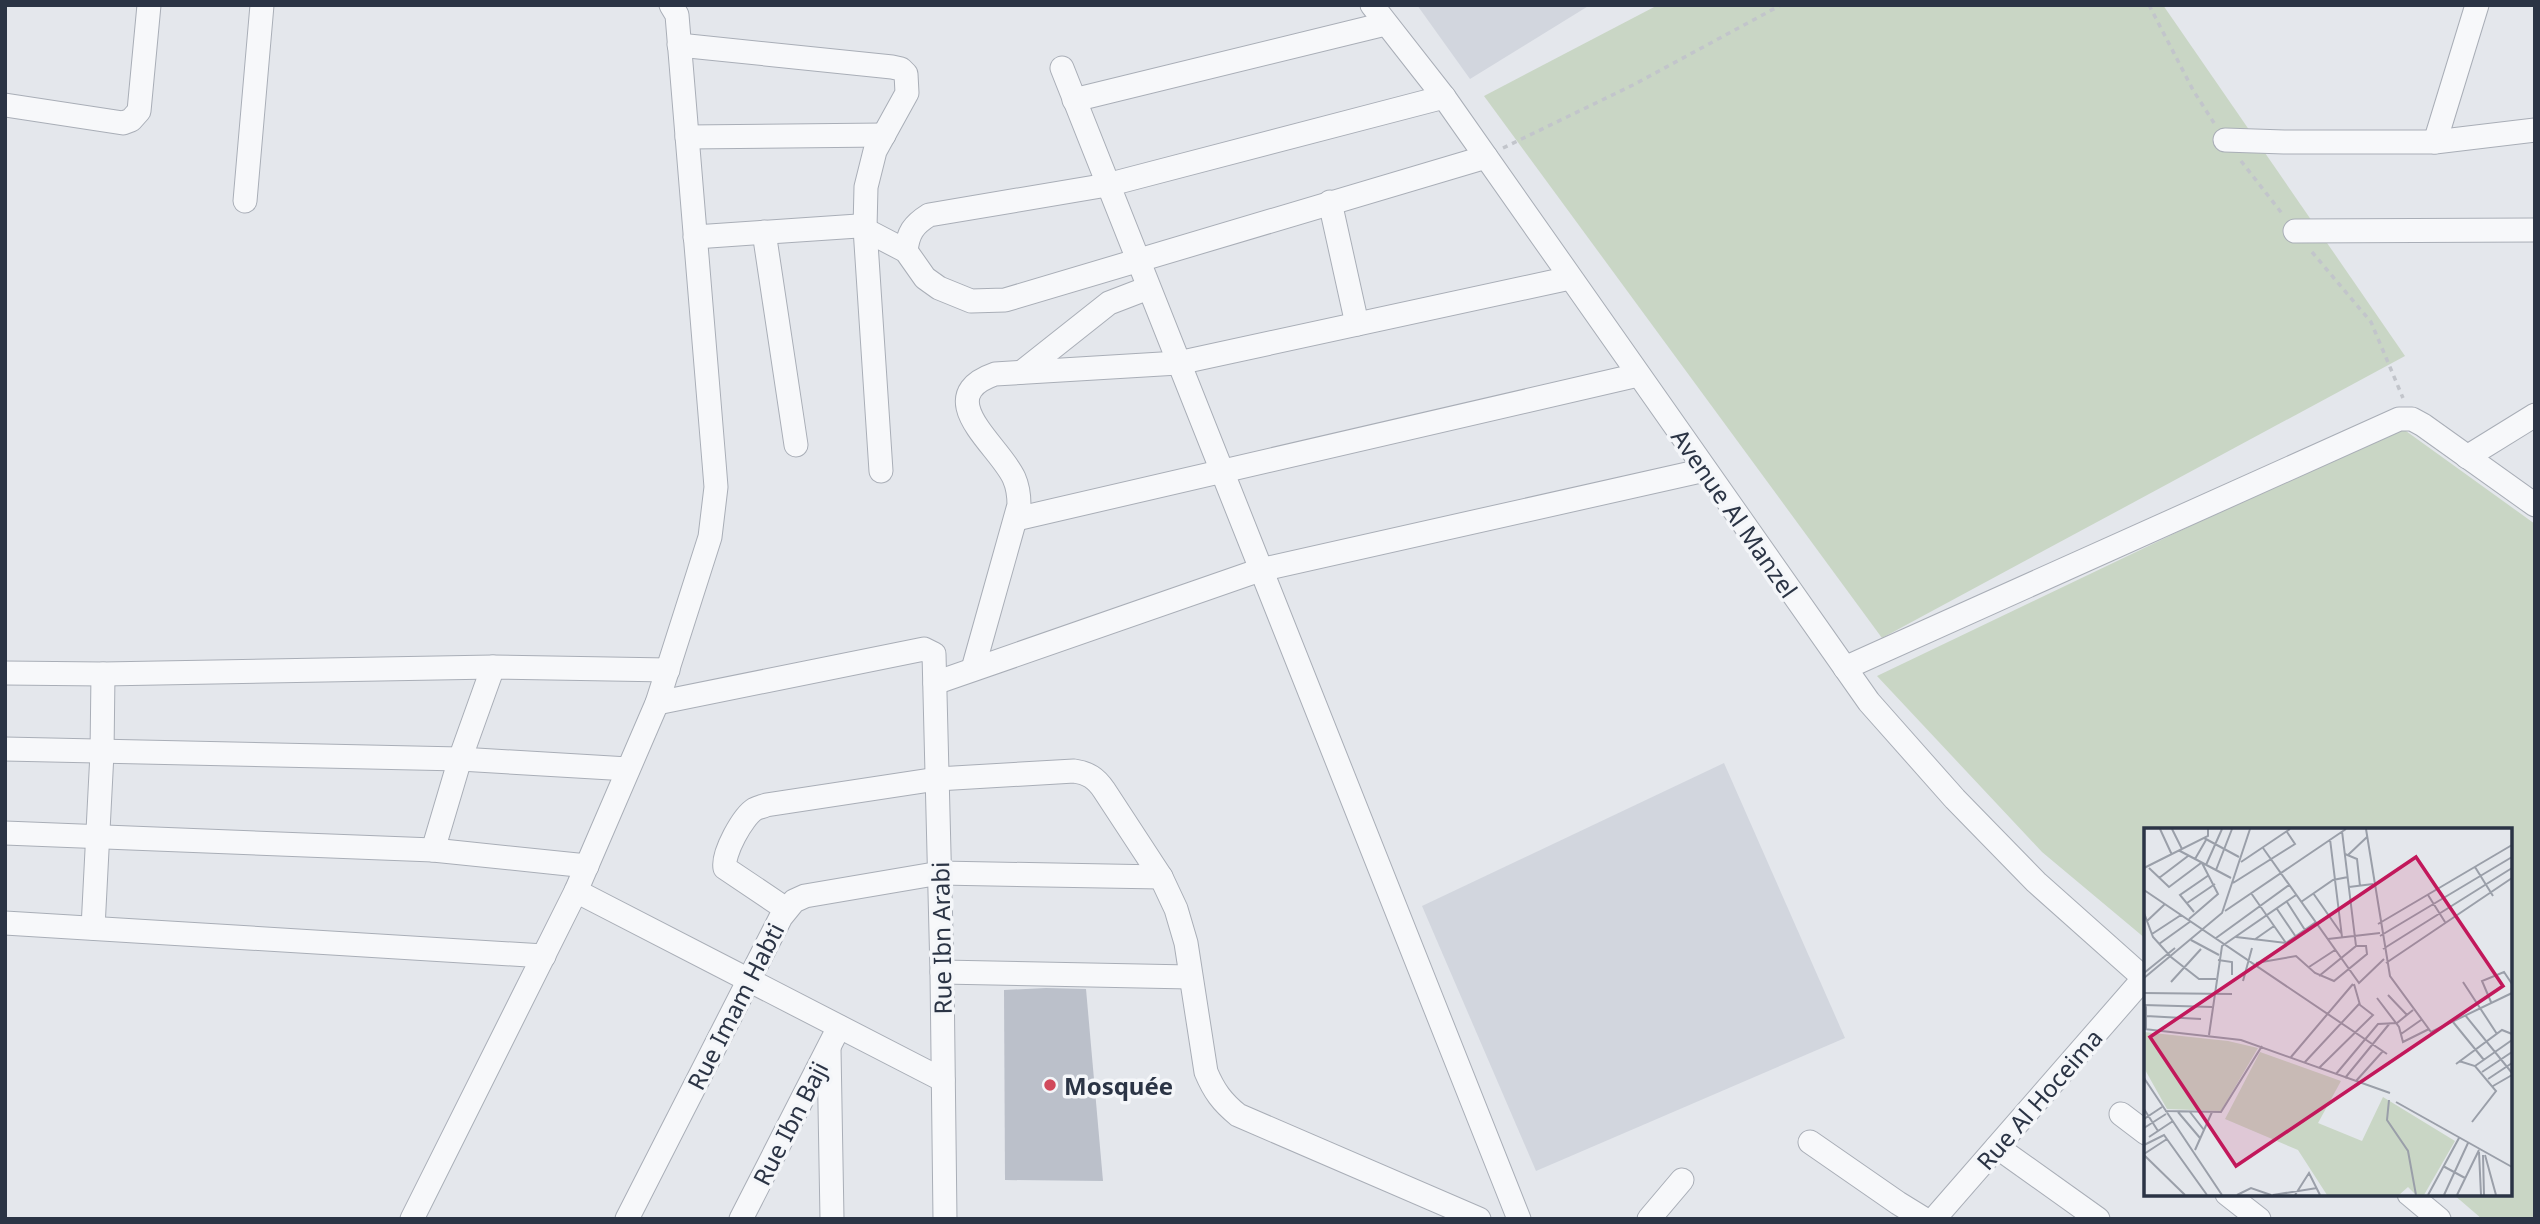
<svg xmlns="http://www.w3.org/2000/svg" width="2540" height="1224" font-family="'Noto Sans',sans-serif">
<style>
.built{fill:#d2d6de}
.green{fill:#c9d6c5}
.building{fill:#bbc0ca}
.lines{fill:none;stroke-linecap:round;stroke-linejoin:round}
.minor-casing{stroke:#a9aeb7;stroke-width:25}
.path{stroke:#c2c5cb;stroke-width:3.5;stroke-dasharray:5 5;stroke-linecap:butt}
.minor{stroke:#f7f8fa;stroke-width:23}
.poi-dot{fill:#d1495b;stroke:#f4f6f9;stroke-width:2.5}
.labels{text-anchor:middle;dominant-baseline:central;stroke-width:7;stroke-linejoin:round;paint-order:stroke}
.street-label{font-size:24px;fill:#2b3445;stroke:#f4f6f9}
.poi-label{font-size:24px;font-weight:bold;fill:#2b3445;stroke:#f4f6f9;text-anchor:start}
.inset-road{fill:none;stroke:#9a9fa9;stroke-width:2}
.view{fill:#c2185b;fill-opacity:0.15;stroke:#c2185b;stroke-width:3.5}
.inset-edge{fill:none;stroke:#2b3445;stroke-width:3.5}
</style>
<rect width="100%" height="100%" fill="#e4e7ec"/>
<g class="built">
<polygon points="1417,5 1590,5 1470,79"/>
<polygon points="1724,763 1845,1038 1536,1171 1422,906"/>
</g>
<g class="green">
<polygon points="1658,5 2163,5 2405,356 1882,638 1484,96"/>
<polygon points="2399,426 2535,524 2535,1219 2482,1219 2453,1194 2510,1194 2510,830 2146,830 2146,939 2042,852 1877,676"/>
</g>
<polygon class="building" points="1046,988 1086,989 1103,1181 1005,1180 1004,990"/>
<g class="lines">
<defs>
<g id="minor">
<polyline points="1372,5 1444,97 1869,702 1955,799 2036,882 2146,980"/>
<polyline points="679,45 892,67 901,69 906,74 907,93 875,151 866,187 865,228 881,471"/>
<polyline points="1062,68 1519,1219"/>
<polyline points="1074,100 1385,24"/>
<polyline points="5,105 123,123 131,120 139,111 149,5"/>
<polyline points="687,137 884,135"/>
<polyline points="2225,140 2284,142 2435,142 2535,130"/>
<polyline points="2435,142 2477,5"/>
<polyline points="245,201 262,5"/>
<polyline points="1330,202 1357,324"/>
<polyline points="2295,231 2535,230"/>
<polyline points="764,232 796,445"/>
<polyline points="695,237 858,226 906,251 925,278 939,288 971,301 1005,300 1486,157"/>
<path d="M906,251C908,233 913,225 929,215L1107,185L1444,97"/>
<polyline points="1022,372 1109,303 1148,288"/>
<polyline points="2467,457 2535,415"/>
<polyline points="1016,519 1638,375"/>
<polyline points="1845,668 2399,419 2412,419 2423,425 2535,505"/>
<path d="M973,669L1019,505C1019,495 1018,487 1014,478C1000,446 929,397 995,374L1178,363L1570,278"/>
<polyline points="5,673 103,674 493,667 668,670"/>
<polyline points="935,683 1260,570 1705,470"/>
<polyline points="657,703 924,649 934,654 942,972 945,1219"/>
<polyline points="5,749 460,759 628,769"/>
<polyline points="5,833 433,850 587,866"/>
<polyline points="433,850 460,759 493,667"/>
<polyline points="576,891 943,1080"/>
<path d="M786,909L725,868C722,854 743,816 755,809C756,808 765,806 766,805L937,779L1074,771C1088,773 1096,778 1104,790L1161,877L1176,909L1186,943L1206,1072C1214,1091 1222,1102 1238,1115L1479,1219"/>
<polyline points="5,923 544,956"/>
<polyline points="93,928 102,753 103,674"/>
<polyline points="942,972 1190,977"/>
<polyline points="829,1049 832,1219"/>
<polyline points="2121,1114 2146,1133"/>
<polyline points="1810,1142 1898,1203 1924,1219"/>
<polyline points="1997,1147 2098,1219"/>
<polyline points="2227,1194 2259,1219"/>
<polyline points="2409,1194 2439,1219"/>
<polyline points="412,1219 576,891 657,703 710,537 716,487 714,462 677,15 671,5"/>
<polyline points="627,1219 781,917 794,901 805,896 940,873 1161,877"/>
<polyline points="741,1219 839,1027"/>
<polyline points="1649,1219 1682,1180"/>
<polyline points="1934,1219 2144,978"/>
</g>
</defs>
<use href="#minor" class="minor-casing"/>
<g class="path">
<polyline points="2149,5 2193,90 2214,123"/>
<polyline points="1503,148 1633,85 1781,5"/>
<polyline points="2241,161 2284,216"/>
<polyline points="2312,252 2371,322 2403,398"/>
</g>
<use href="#minor" class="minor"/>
</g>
<circle class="poi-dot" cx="1050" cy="1085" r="7"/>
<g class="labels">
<g class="street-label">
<text transform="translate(1735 513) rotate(55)">Avenue Al Manzel</text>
<text transform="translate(941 938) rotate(-91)">Rue Ibn Arabi</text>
<text transform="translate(735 1006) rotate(-63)">Rue Imam Habti</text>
<text transform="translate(2039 1099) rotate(-49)">Rue Al Hoceima</text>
<text transform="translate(790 1123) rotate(-63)">Rue Ibn Baji</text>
</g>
<g class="poi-label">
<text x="1064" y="1085">Mosquée</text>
</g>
</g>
<g transform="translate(2144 828)">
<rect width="368" height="368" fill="#e4e7ec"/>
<path d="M0,204L84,213L114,220L77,283L23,281L0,240ZM116,224L197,253L174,295L218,313L239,269L311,313L280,367H272L264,359L255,367H183L154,322L81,291Z" fill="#c9d6c5"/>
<path class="inset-road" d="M16,1L28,27M28,1L38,21M222,1L246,148L287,204L368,165M60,10L95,29M186,11L198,109M119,20L215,155L240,131M36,23L87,50M201,26L213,31L216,58M204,27L223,9M51,31L62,12M97,34L146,1M62,37L78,1M331,39L349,68M0,40L64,8V1M5,40L25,59L57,35M72,42L88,1M15,50L44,28M89,55L151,16L143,4M205,59L229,56M0,62L243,226M107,65L142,115M169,65L197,105M284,67L301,94M143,74L161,102M157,74L189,52L204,49M43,75L71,56M133,81L152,109M81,83L202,1M50,84L36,67L65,47M0,85L9,109L27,129L55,151H72M45,91L74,66L58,35M3,93L21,76M234,96L368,17M8,106L37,87M236,108L368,29M92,109L142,115L172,94M72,110L145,57M184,111L236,105M47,112L75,127M110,112L130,98M15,116L47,93M239,121L368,40M74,132L88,134V147M112,135L152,128L171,145L190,153L223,126L222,118H212M242,135L368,50M165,139L191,122M0,145L31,120M175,148L212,118L198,3M0,150L78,85L106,1M99,153L108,120M27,154L57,121M319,154L353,206M0,165L88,166M244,167L263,187M233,170L255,199L259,214L285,201M347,174L338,153L360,144L368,156M0,177L68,179M321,187L368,245M2,188L57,191M309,194L340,232M0,201L97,212L246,265M2,201V177M257,206L277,192M65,207L78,118L152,67M147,229L209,156M315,233L331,238L352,263L328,294M161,234L216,175M312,236L358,202L368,206M331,238L368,212M175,240L229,187L216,177L210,156M338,244L368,224M192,246L234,196L253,195L269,182M0,250L78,367M201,250L246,195M344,251L368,235M212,253L239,223M349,258L368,247M245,272L243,292L264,323L272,367M252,274L368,339M0,281L14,303M21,283L77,284L118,218M34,284L56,310M46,284L60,302M0,291L18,279M0,300L22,286M5,309L29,293M0,317L20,307L63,367M51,322L68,284M335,324L337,367M0,326L23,311M0,327L41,367M339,327L340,367M341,327L352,367M299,338L321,350M93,367L107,360L127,367M129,367L173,360M151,367L165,345L176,367M284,367L315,310M300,367L324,315M313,367L335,322"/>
<path class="view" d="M272,29L359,158L92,338L6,209Z"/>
<rect width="368" height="368" class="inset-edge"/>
</g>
<rect width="2540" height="1224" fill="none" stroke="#2b3445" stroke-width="14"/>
</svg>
